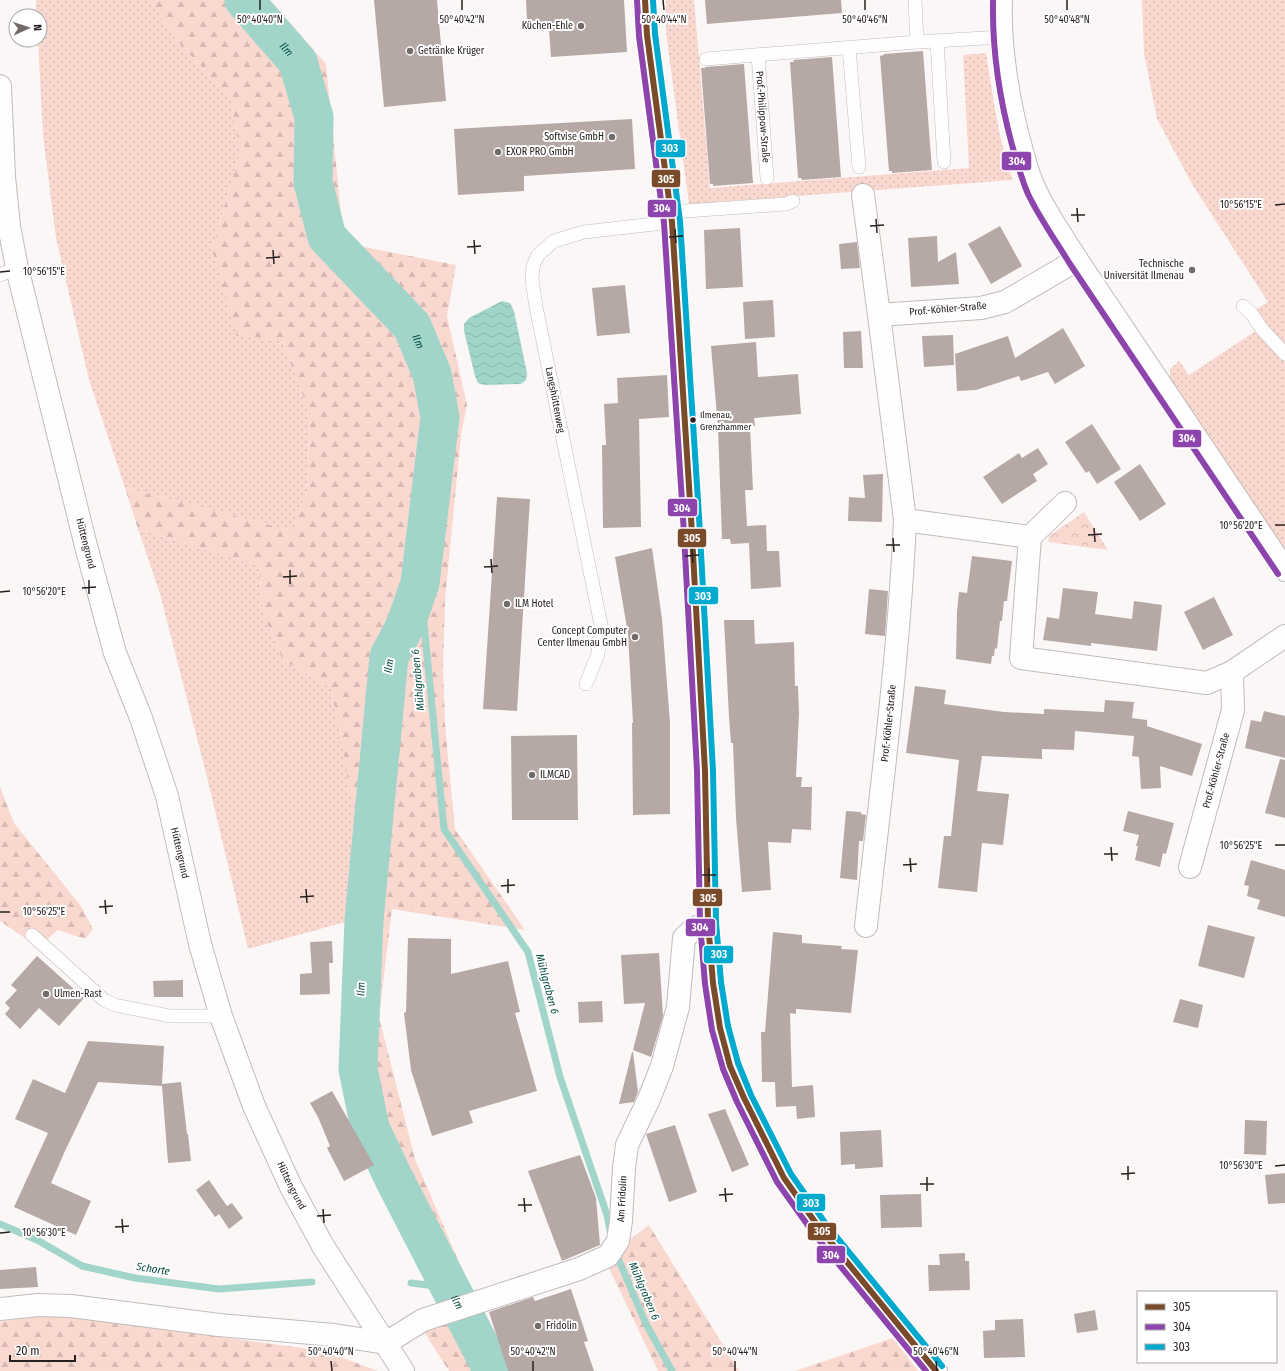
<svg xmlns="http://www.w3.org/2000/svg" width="1285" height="1371" font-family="'Fira Sans Condensed',sans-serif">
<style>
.grass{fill:url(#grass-dots)}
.forest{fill:url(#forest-firs)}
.park{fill:url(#park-crowns)}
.water{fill:url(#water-waves)}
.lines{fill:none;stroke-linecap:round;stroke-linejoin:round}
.stream{stroke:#a1d5c9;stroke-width:7}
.river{stroke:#a1d5c9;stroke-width:39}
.building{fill:#b6a8a5}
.service-casing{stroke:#c1bcba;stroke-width:14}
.minor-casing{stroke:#c1bcba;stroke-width:24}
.secondary-casing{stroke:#c1bcba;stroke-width:24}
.service{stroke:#fffefe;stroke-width:13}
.minor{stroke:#fffefe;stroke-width:22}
.secondary{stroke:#fffefe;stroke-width:22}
.bus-1-casing{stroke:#fff;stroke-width:9}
.bus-2-casing{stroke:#fff;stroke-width:9}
.bus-3-casing{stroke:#fff;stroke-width:9}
.bus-1{stroke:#7a4b2a;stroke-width:6}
.bus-2{stroke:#8e44ad;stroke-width:6}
.bus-3{stroke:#00a9ce;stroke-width:6}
.ticks{fill:none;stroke:#27201e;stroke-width:1.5}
.poi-dot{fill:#726b6a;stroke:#fff;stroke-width:1.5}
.bus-dot{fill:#27201e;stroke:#fff;stroke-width:1.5}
.labels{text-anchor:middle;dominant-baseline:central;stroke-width:4;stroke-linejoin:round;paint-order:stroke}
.bus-label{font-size:9px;fill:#27201e;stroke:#fff;text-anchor:start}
.poi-label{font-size:10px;fill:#27201e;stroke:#fff;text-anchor:start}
.street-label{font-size:10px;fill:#27201e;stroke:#fff}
.water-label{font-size:11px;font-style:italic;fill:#094d41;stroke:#fff}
.ticks-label{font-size:10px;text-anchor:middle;fill:#27201e;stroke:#fff;stroke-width:4;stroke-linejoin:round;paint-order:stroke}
.line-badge{stroke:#fff;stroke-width:1.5}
.badge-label{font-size:11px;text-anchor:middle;font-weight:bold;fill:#fff}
</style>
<defs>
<pattern id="grass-dots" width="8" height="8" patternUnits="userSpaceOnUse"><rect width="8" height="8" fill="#f9d8d0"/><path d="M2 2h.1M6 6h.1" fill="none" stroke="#d5b9b2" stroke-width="1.8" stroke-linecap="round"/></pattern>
<pattern id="forest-firs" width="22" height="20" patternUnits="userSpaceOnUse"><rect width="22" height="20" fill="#f9d8d0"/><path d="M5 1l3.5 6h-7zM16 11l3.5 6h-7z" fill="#d5b9b2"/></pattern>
<pattern id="park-crowns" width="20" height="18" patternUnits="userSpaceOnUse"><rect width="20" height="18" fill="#f9d8d0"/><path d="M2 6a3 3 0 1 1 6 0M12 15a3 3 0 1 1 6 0" fill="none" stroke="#d5b9b2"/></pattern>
<pattern id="water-waves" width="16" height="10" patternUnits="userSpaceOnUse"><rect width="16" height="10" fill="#a1d5c9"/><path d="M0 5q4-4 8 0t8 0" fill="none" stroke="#8bb7ac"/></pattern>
</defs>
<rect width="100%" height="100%" fill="#fcf7f7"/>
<g class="grass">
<polygon points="36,0 150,0 176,40 230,96 240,153 212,248 282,341 310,414 307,491 291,530 125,488 89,380 56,238 43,136 38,40 40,40 40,16 36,16"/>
<path d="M666,0H694L710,188L969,168L963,55L986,53C993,95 998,140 1013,180L689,204L666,33Z"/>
<polygon points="1142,0 1285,0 1285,552 1170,380 1170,369 1179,361 1189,375 1257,330 1247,315 1268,302 1192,184 1157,119 1144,53"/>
<polygon points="138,529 259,566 263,614 283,660 331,688 343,747 362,826 356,919 248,949 207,777 160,594"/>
</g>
<g class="forest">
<polygon points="150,0 270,0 326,64 344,243 456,265 447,316 467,405 461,435 445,600 443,667 445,725 455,829 525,930 392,909 379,1017 415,1159 474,1297 438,1301 360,1119 350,1083 351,990 362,826 354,818 343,747 331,688 283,660 263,614 259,566 138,529 125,488 291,530 307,491 310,414 282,341 237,336 212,248 240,153 230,96 176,40"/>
<polygon points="0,787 14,823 81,906 93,929 85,939 58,930 38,947 0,921"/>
<polygon points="649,1225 739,1371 658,1371 609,1268 628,1241"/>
<polygon points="475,1312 484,1371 449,1371 424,1332"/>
<polygon points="50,1314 324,1351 378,1371 0,1371 0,1322"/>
<polygon points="893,1338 918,1371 795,1371"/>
</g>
<polygon class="park" points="1084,512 1108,550 1048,542 1049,536"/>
<polygon class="water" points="502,301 510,303 514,311 527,373 526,380 521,384 484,385 478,383 475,376 464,331 464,324 469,318"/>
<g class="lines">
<g class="stream">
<polyline points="420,583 444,829 528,952 560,1077 607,1215 611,1235"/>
<polyline points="0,1224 39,1241 82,1266 135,1278 219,1289 312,1282"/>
<polyline points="615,1251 646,1324 672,1371"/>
<polyline points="411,1283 451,1288"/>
</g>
<path class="river" id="s1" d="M244,0L298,62L314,117L313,182L327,237L412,326L432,374L440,417L420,583L406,624L389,657L364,920L358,1069L370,1128L394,1179L493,1371"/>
</g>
<g class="building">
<polygon points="374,0 437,0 446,101 384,107"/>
<polygon points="526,0 624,0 627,52 551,57 549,30 537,31 537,21 527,22"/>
<polygon points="705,0 841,0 842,13 707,24"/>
<polygon points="923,51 932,170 892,173 892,171 889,171 880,56 884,55 884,54"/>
<polygon points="832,57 841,177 802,180 801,178 798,178 790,62 794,62 793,60"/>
<polygon points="744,64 753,183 713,186 713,184 710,184 701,68 705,68 705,67"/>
<polygon points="632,119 635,169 524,176 524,191 458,195 454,129"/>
<polygon points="1000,226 1022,266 991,284 968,244"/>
<polygon points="740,228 743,287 706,289 704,230"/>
<polygon points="937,236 938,262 956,252 959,284 911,287 908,238"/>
<polygon points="857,242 860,268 841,269 839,244"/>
<polygon points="625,285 630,333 597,336 592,288"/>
<polygon points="773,300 775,337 745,339 743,302"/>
<polygon points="1063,328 1085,366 1055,384 1048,372 1021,381 1019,376 976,390 957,391 955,354 1008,336 1015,358"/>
<polygon points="861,331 863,368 844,368 843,332"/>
<polygon points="953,335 954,365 924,367 922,336"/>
<polygon points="756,342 758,377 798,374 801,414 754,418 755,426 750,426 753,490 745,490 747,526 766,525 767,551 779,551 781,587 751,589 749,543 731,544 730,539 722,539 718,428 711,346"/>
<polygon points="667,375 669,417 639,419 641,527 603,528 602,445 606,445 604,404 618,403 617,378"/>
<polygon points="1092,424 1121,469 1097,484 1089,471 1086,473 1065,442"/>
<polygon points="1038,448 1048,464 1033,474 1037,481 1002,504 983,477 1019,453 1022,458"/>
<polygon points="1140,464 1166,504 1140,521 1114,482"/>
<polygon points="883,474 882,522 848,521 849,497 865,498 863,475"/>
<polygon points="497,497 530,499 517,711 483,709"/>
<polygon points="652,548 662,619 670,723 670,814 633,815 632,723 633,723 628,634 615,557"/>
<polygon points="972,556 1012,561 1007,601 1004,601 1002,621 1000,621 997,649 995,648 994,656 992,656 991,664 956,659 957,612 959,592 967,593"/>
<polygon points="1063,588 1098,592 1095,614 1132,619 1134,601 1162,605 1157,651 1091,643 1091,646 1043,640 1047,617 1059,619"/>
<polygon points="869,589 888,591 885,636 865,634"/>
<polygon points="1214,597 1233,635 1203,650 1184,612"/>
<polygon points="724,620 754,620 755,644 794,642 795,686 798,686 799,714 796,777 802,777 801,787 812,787 811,830 792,829 791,843 768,842 771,890 742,892 736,818 733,743 731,743 729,717"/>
<polygon points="915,686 946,690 944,704 1004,712 1044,714 1044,709 1104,712 1105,700 1134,702 1132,718 1147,720 1147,726 1202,744 1192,776 1160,766 1161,788 1141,789 1139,757 1132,756 1134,736 1075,731 1074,750 1042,749 1042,759 982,756 977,791 1009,794 1003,845 982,843 977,892 938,888 944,836 951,836 959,760 906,753"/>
<polygon points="1264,711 1285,716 1285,758 1245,748 1251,720 1261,722"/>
<polygon points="577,735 578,820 512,820 511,736"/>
<polygon points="1280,759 1285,760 1285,818 1265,813"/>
<polygon points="846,811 861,812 861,814 866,815 863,841 859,841 857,880 840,878"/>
<polygon points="1128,811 1174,823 1166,854 1163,853 1160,867 1135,860 1138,846 1136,846 1139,835 1123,831"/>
<polygon points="1251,860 1285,870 1285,917 1257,909 1260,900 1247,896 1249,886 1244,885"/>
<polygon points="1208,925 1255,937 1244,978 1198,966"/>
<polygon points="773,932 802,935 802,943 842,946 841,949 858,950 851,1013 796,1009 796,1014 790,1013 792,1087 813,1085 815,1117 797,1119 796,1106 776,1107 775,1082 762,1082 761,1032 765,1032"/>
<polygon points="408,938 451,939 451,974 508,961 520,1012 515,1013 537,1091 469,1111 473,1123 432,1136 411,1070 404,1013 406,1012"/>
<polygon points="332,941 333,963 329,963 330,994 300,995 300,974 312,973 310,942"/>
<polygon points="659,953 663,1016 651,1057 633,1050 645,1003 624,1004 621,955"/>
<polygon points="37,956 84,998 59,1026 39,1008 20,1029 5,1014 10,1008 5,1003 17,990 11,985"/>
<polygon points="183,980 183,997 154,997 153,981"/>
<polygon points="1180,999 1203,1005 1198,1028 1173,1022"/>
<polygon points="602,1001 603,1022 579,1023 578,1002"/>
<polygon points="88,1041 164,1046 162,1084 181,1082 187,1134 188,1134 191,1161 168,1163 162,1086 98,1082 65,1151 51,1183 91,1201 76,1235 14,1207 48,1133 15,1119 33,1079 65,1093"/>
<polygon points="632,1052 633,1052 638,1092 634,1102 619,1104"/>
<polygon points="332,1091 374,1165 344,1181 327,1148 330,1146 318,1117 310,1103"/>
<polygon points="725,1109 749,1165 732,1172 708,1114"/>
<polygon points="1245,1120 1267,1121 1266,1155 1244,1154"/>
<polygon points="675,1125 697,1192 669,1202 646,1134"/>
<polygon points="881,1130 883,1167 855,1169 855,1164 841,1165 840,1132"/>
<polygon points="580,1155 596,1198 600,1245 562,1261 528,1171"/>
<polygon points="1285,1173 1285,1203 1268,1204 1265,1175"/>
<polygon points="209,1180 227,1206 232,1203 243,1218 229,1229 219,1214 215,1217 196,1190"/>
<polygon points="921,1194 922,1227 881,1228 880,1195"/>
<polygon points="965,1253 965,1261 969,1261 970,1290 929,1291 928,1265 940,1265 939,1254"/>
<polygon points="36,1267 38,1287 0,1289 0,1270"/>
<polygon points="571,1289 588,1341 584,1342 594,1371 508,1371 489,1312 533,1297 535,1301"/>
<polygon points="1095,1310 1098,1330 1077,1333 1074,1314"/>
<polygon points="1023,1319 1025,1357 984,1358 983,1331 995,1330 995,1320"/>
</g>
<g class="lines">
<defs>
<g id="service">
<polyline points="915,0 917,42"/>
<polyline points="937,41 944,162"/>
<polyline points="849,48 859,167"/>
<path id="s2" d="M758,55L767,178"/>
<polyline points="706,59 917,42 1002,37"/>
<polyline points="671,212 786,204 793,201"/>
<polyline points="0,275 17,268"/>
<polyline points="1243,306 1251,313 1262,329 1285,354"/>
<polyline points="586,684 598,654 601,625 536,307 532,280 533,266 538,255 554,241 584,232 672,222"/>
<polyline points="32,935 104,1000 115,1005 170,1016 221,1016"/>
</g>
<g id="minor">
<path d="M1001,0C999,46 1009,106 1022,151C1025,161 1027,171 1031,180C1042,208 1061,234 1077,260L1285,570"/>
<path id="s3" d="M0,86L4,177L9,226L17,268L86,546L115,653L141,718L167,796L200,944L221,1016L254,1106L291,1187L323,1246L403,1371"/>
<polyline points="863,195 879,315"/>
<polyline points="1077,260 1005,302 981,308 879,315 905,520 1030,537 1021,658 1207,683 1232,672 1285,636"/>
<polyline points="1030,537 1065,503"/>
<path id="s4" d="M1190,867L1233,710L1232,672"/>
<path id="s5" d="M866,926C881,791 899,656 905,520"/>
<polyline points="0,1309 38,1305 71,1306 219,1325 334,1335 386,1343"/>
<path id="s6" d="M386,1343L423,1320L579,1269L608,1256L618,1241L621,1221L624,1168L627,1145L649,1099L662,1066L678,1007L684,938L695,928L708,922"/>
</g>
<polyline id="secondary" points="645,0 647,35 672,222 691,517 705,771 708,922 713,983 720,1028 730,1066 744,1098 784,1178 820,1229 936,1371"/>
</defs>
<use href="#service" class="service-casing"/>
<use href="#minor" class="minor-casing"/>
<use href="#secondary" class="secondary-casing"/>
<use href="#service" class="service"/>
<use href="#minor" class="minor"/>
<use href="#secondary" class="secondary"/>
<defs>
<polyline id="bus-1" points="645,0 647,35 672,222 691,517 705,771 708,922 713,983 720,1028 730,1066 744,1098 784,1178 820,1229 936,1371"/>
<g id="bus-2">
<polyline points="637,0 639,36 664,223 683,517 697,771 700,923 705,984 712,1030 723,1069 737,1102 777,1182 814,1234 926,1371"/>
<path d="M993,0C992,49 999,97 1012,145C1017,161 1021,178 1028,194C1040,219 1056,241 1070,264L1278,574"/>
</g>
<polyline id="bus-3" points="653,0 655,34 680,221 699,516 713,771 716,922 721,982 728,1026 738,1063 751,1095 791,1174 826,1224 942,1366"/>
</defs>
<use href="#bus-1" class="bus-1-casing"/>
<use href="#bus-2" class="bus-2-casing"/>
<use href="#bus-3" class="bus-3-casing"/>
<use href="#bus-1" class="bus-1"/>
<use href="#bus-2" class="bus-2"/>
<use href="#bus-3" class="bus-3"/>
</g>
<path class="ticks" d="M260,0V10M462,0V10M663,0L664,10M865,0V10M1067,0V10M1275,205L1285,204M1077,208L1078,222M1071,215H1085M876,219L877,233M870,226L884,225M675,229L676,243M669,237L683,236M474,240L475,254M467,247L481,246M273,250L274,264M266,258L280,257M0,272L10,271M1275,525H1285M1094,528L1095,542M1088,535L1102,534M893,538L894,552M886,545H900M692,549L693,563M685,556L699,555M491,559L492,573M484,567L498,566M290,570V584M283,577L297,576M89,580V594M82,588L96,587M0,592L10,591M1275,845H1285M1111,847L1112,861M1104,854H1118M910,858L911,872M903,865L917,864M709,868V882M702,875H716M508,879V893M501,886L515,885M306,889L307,903M300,897L314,896M105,900L106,914M99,907L113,906M0,912H10M1128,1166V1180M1275,1166L1285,1165M1121,1174L1135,1173M927,1177V1191M920,1184H934M725,1188L726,1202M719,1195L733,1194M524,1198L525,1212M518,1205H532M323,1209L324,1223M317,1216L331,1215M122,1219L123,1233M115,1227L129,1226M0,1233L10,1232M331,1361L332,1371M533,1361V1371M735,1361V1371M936,1361L937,1371"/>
<g class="poi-dot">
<circle cx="581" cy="26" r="4"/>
<circle cx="410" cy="51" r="4"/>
<circle cx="612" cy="137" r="4"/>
<circle cx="498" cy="152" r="4"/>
<circle cx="1192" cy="270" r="4"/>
<circle cx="507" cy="604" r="4"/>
<circle cx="635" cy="637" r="4"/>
<circle cx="532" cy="775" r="4"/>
<circle cx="46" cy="994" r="4"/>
<circle cx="538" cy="1326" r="4"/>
</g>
<circle class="bus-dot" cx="693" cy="420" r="3.5"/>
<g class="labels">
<g class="bus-label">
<text x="700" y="415">Ilmenau,<tspan x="700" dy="12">Grenzhammer</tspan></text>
</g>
<g class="poi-label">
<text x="573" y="26" text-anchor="end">Küchen-Ehle</text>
<text x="418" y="51">Getränke Krüger</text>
<text x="604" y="137" text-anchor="end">Softvise GmbH</text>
<text x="506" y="152">EXOR PRO GmbH</text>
<text x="1184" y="264" text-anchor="end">Technische<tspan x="1184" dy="12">Universität Ilmenau</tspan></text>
<text x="515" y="604">ILM Hotel</text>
<text x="627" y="631" text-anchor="end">Concept Computer<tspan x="627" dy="12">Center Ilmenau GmbH</tspan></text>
<text x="540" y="775">ILMCAD</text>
<text x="54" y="994">Ulmen-Rast</text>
<text x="546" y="1326">Fridolin</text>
</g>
<g class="street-label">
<text stroke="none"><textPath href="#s2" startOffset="62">Prof.-Philippow-Straße</textPath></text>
<text transform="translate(948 309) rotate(-5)">Prof.-Köhler-Straße</text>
<text transform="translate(555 400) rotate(79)">Langshüttenweg</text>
<text stroke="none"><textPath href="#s3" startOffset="467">Hüttengrund</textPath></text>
<text stroke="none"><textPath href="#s5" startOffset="204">Prof.-Köhler-Straße</textPath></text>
<text stroke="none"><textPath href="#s4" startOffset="100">Prof.-Köhler-Straße</textPath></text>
<text stroke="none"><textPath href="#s3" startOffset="791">Hüttengrund</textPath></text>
<text stroke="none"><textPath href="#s3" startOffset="1143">Hüttengrund</textPath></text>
<text stroke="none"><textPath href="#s6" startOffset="300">Am Fridolin</textPath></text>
</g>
<g class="water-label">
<text stroke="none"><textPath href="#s1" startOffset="65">Ilm</textPath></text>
<text stroke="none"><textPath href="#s1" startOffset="401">Ilm</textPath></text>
<text transform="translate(389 666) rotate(-81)">Ilm</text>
<text transform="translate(418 680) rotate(-95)">Mühlgraben 6</text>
<text transform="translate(547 984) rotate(75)">Mühlgraben 6</text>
<text transform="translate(361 989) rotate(-88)">Ilm</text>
<text transform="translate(153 1269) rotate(9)">Schorte</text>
<text transform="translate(644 1291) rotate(67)">Mühlgraben 6</text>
<text stroke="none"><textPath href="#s1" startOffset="1396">Ilm</textPath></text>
</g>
</g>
<g class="ticks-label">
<text x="260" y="23">50°40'40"N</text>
<text x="462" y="23">50°40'42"N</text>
<text x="664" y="23">50°40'44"N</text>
<text x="865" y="23">50°40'46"N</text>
<text x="1067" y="23">50°40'48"N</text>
<text x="1241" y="208">10°56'15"E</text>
<text x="44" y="275">10°56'15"E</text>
<text x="1241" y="529">10°56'20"E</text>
<text x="44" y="595">10°56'20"E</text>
<text x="1241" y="849">10°56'25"E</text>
<text x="44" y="915">10°56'25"E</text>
<text x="1241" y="1169">10°56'30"E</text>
<text x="44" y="1236">10°56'30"E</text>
<text x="331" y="1355">50°40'40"N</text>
<text x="533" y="1355">50°40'42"N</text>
<text x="735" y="1355">50°40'44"N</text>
<text x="936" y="1355">50°40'46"N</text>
</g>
<g class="line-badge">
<rect x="655" y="139" width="31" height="19" rx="4" fill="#00a9ce"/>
<rect x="1001" y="151" width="31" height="20" rx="4" fill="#8e44ad"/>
<rect x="651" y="169" width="30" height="19" rx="4" fill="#7a4b2a"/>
<rect x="647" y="199" width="30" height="19" rx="4" fill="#8e44ad"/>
<rect x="1172" y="429" width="30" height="19" rx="4" fill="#8e44ad"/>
<rect x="667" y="498" width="31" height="19" rx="4" fill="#8e44ad"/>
<rect x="677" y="528" width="30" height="20" rx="4" fill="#7a4b2a"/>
<rect x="688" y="586" width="31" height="19" rx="4" fill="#00a9ce"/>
<rect x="692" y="888" width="31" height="19" rx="4" fill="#7a4b2a"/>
<rect x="685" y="918" width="31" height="19" rx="4" fill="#8e44ad"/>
<rect x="703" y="945" width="31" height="19" rx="4" fill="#00a9ce"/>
<rect x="796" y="1193" width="30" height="19" rx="4" fill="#00a9ce"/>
<rect x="807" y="1222" width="30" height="19" rx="4" fill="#7a4b2a"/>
<rect x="816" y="1245" width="30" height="19" rx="4" fill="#8e44ad"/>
</g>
<g class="badge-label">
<text x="670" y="152">303</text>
<text x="1017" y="165">304</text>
<text x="666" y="183">305</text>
<text x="662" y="212">304</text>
<text x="1187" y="442">304</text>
<text x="682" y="512">304</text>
<text x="692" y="542">305</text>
<text x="703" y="600">303</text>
<text x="708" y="902">305</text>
<text x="700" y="931">304</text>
<text x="719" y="958">303</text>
<text x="811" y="1207">303</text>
<text x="822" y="1235">305</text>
<text x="831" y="1259">304</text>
</g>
<rect x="1137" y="1291" width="140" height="72" fill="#ffffff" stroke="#a9a6a5"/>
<rect x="1145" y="1304" width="20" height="6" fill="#7a4b2a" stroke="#a9a6a5"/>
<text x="1173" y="1311" font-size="12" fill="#27201e">305</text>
<rect x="1145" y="1324" width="20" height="6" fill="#8e44ad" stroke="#a9a6a5"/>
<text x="1173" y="1331" font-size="12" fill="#27201e">304</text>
<rect x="1145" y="1344" width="20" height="6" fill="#00a9ce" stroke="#a9a6a5"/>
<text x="1173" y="1351" font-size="12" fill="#27201e">303</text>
<g transform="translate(28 28) rotate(87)"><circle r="19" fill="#ffffff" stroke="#a9a6a5"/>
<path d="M0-3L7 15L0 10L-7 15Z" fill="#726b6a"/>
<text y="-6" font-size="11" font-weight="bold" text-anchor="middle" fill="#27201e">N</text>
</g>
<path d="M10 1355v6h65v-6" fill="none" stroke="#27201e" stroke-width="2"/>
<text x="16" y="1355" font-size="12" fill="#27201e" stroke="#ffffff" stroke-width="3" paint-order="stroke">20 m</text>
</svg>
